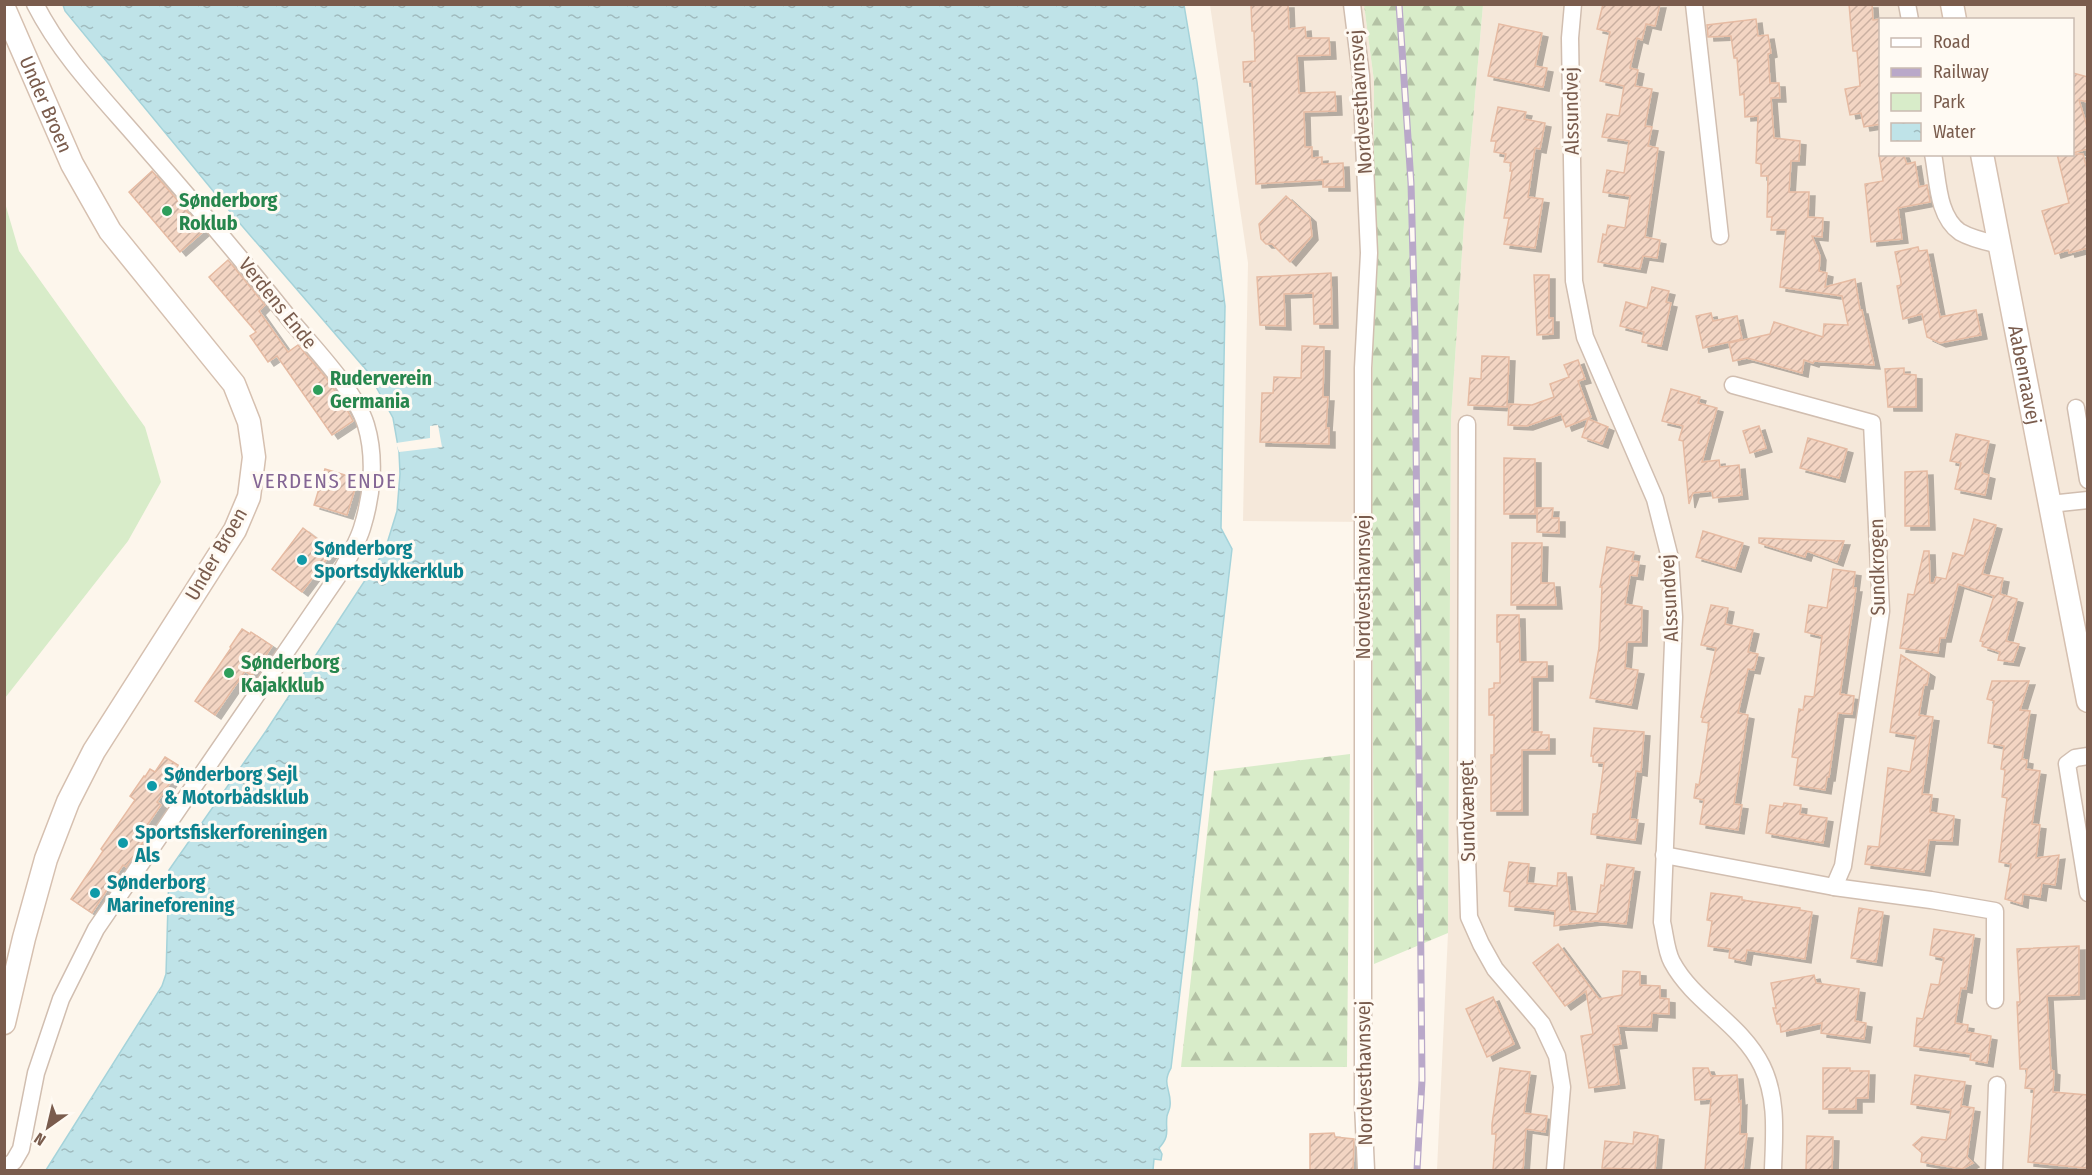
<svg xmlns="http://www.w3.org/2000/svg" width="2092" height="1175" font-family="'Fira Sans Condensed',sans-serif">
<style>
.residential{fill:#f5e8da;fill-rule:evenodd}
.green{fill:#d8ecc9}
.forest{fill:url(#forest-firs)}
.water{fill:url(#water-ripples);stroke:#a5d3da;stroke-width:1.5}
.pier{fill:#fdf6ec}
.building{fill:url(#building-hatch);stroke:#e6bba3;stroke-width:1.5;filter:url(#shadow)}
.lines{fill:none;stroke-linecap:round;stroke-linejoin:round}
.street-casing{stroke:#d1beb0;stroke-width:19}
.secondary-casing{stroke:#d6c0b0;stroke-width:25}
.street{stroke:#fff;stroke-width:16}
.secondary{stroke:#fff;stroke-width:22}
.rail-casing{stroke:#b9a8c9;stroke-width:7}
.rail{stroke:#fffaf3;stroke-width:4.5;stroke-dasharray:14;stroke-linecap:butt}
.leisure-dot{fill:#2e9e5b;stroke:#fffaf3;stroke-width:2}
.culture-dot{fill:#0f9aa8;stroke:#fffaf3;stroke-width:2}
.labels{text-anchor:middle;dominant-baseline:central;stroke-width:6;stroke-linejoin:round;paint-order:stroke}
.street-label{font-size:20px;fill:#7a5c4d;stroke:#fffaf3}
.leisure-label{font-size:20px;font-weight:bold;fill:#27864d;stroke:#fffaf3;text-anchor:start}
.culture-label{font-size:20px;font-weight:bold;fill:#0d838f;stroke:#fffaf3;text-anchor:start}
.neighbourhood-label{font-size:21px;letter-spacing:1.5px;fill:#846695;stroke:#fffaf3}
</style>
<defs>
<pattern id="forest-firs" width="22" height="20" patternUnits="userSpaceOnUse" patternTransform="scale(1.5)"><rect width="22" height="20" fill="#d8ecc9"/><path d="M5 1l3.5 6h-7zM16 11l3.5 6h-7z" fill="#b4c2a5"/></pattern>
<pattern id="water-ripples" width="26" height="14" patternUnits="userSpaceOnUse" patternTransform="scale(1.5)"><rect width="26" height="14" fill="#bfe3e8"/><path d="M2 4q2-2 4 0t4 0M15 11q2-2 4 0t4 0" fill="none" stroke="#a0bbbe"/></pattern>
<pattern id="building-hatch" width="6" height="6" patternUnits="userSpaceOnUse" patternTransform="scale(1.5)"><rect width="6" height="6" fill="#f3d5c3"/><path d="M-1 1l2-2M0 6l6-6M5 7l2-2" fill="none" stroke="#cab0a1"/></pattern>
<filter id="shadow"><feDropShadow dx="6" dy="4" stdDeviation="0" flood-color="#0004"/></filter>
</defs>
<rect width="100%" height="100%" fill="#fdf6ec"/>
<g class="residential">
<polygon points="1210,5 1364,5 1374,81 1372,522 1243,521 1248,263"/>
<path d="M1483,5H2087V1170H1437L1448,933L1451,419L1464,223ZM1880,20H2072V154H1880Z"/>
</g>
<polygon class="green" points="5,203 19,251 145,427 161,482 128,541 5,698"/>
<g class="forest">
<polygon points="1364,5 1483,5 1464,223 1451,419 1448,933 1374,964 1372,522 1374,81"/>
<polygon points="1350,754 1347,1067 1181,1067 1214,771"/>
</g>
<path class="water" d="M63,5H1184L1197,82L1225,306L1221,528L1232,549L1171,1068C1161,1085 1172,1090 1170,1106C1170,1109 1168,1112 1167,1116C1165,1130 1171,1135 1159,1148L1162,1154L1161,1160L1154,1159L1153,1170H46L162,986L166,974L169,870L266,731L385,550L397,511L400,474L399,452L393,418L368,372L237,220L65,11Z"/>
<polygon class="pier" points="438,425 442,447 399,452 396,443 430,438 430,426"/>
<g class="building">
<polygon points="1251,4 1288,4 1289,29 1305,27 1306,38 1329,38 1330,55 1297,56 1299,93 1335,92 1336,111 1304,112 1305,147 1312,147 1312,158 1322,157 1322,164 1343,163 1344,187 1323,187 1323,180 1256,184 1252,82 1244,82 1243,62 1255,61 1254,31 1252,31"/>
<polygon points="1603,4 1660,4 1655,26 1646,24 1642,40 1637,38 1630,68 1638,70 1635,86 1652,89 1645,126 1652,127 1648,146 1658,148 1645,237 1660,240 1657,258 1643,256 1640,269 1598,262 1603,234 1606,235 1608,225 1625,228 1630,196 1603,192 1607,170 1624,173 1629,141 1602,137 1607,114 1619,116 1624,86 1600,81 1610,32 1597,29"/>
<polygon points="1849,4 1872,4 1873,20 1881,19 1881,124 1864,127 1861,113 1850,115 1845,89 1860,86 1857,51 1853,51"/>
<polygon points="1756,19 1758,36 1768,35 1771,53 1768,54 1770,83 1779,83 1780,98 1771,98 1774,138 1800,141 1799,161 1791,161 1789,192 1809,192 1808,217 1823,218 1822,237 1812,236 1820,256 1819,271 1827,273 1825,287 1855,279 1860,310 1862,310 1874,365 1814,361 1813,363 1804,360 1802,373 1747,358 1733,361 1729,343 1770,334 1774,322 1823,337 1824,324 1848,325 1842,296 1780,287 1786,230 1771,230 1772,217 1767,217 1768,176 1761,176 1761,164 1756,163 1758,116 1745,117 1744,94 1740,95 1737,58 1734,58 1731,36 1708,37 1707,25"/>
<polygon points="1499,24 1542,33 1535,66 1547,68 1543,87 1488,76"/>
<polygon points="2073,73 2088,77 2088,102 2079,100 2088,130 2088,149 2073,153"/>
<polygon points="1498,107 1526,112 1524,119 1545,123 1540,149 1535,148 1528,197 1543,199 1535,248 1504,244 1509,218 1504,218 1512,171 1510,171 1511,163 1504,162 1506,154 1494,152 1496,141 1491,141"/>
<polygon points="1879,154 1903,154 1907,164 1915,162 1919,187 1927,185 1930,202 1898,208 1902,239 1871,242 1865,184 1883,181"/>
<polygon points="2057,154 2083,154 2088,173 2088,248 2069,253 2068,250 2055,254 2042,211 2069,203"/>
<polygon points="152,171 204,231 180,252 129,192"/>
<polygon points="1286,196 1310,218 1312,236 1290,262 1272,244 1266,244 1261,239 1259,224"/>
<polygon points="1918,247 1919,251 1927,250 1940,317 1976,310 1981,335 1940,343 1927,337 1922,314 1903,319 1897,286 1901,285 1901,282 1895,252"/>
<polygon points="228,260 265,305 259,311 288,352 298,345 326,378 344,404 353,421 332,435 277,356 268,362 250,336 256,332 209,277"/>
<polygon points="1331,273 1332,324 1314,324 1313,293 1284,294 1285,326 1260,325 1257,277"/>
<polygon points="1534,275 1549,275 1549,318 1553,318 1553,334 1537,335"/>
<polygon points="1652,287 1669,291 1666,302 1671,303 1661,346 1642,342 1644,332 1620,326 1626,302 1647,308"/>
<polygon points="1711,313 1713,321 1737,316 1742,339 1703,348 1696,316"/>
<polygon points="1302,346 1324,347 1323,397 1328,397 1326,428 1329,428 1329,444 1260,442 1262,393 1273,393 1274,377 1301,378"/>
<polygon points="1482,356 1509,357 1507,407 1468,405 1470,378 1481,379"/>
<polygon points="1578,360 1585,379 1578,381 1591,417 1566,427 1561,414 1527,426 1508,425 1509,404 1532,405 1554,397 1550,384 1569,377 1564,365"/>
<polygon points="1904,368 1904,374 1916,375 1916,407 1888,407 1885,369"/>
<polygon points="1671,389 1700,397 1698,403 1717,408 1702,462 1719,460 1720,467 1739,465 1742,495 1713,498 1712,491 1693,493 1689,504 1683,441 1679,440 1683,426 1662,421"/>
<polygon points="1588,419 1608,427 1602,444 1582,437"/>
<polygon points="1759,426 1766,448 1750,453 1743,431"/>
<polygon points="1956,434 1989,441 1982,473 1989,475 1985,495 1955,489 1961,463 1950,461"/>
<polygon points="1808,438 1847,449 1839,478 1800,468"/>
<polygon points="1504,458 1535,459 1535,514 1504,514"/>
<polygon points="325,469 358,479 347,515 314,505"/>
<polygon points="1927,471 1929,526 1905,526 1905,472"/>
<polygon points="1537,508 1553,508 1552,518 1559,518 1559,533 1537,532"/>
<polygon points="1974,519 1996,525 1982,574 2003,578 2000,594 2017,599 2006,641 2019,644 2013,662 1998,660 2000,652 1982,646 1983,642 1980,641 1994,596 1958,584 1945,638 1940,638 1938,653 1900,648 1908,594 1914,595 1924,551 1929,551 1930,583 1934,583 1936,577 1946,579 1953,553 1964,556"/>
<polygon points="303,528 333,551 302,592 272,569"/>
<polygon points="1703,531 1743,543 1735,568 1696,557"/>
<polygon points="1759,538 1810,540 1844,541 1837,562 1807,551 1805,557 1759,543"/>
<polygon points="1512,543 1542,543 1541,583 1554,583 1556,605 1511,605"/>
<polygon points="1607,547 1634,552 1632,561 1639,562 1637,576 1630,575 1625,604 1642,607 1641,642 1627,642 1625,668 1638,670 1631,705 1590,698 1599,648 1602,587 1600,587"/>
<polygon points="1833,569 1855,572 1853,588 1856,588 1840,694 1854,696 1852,714 1838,713 1829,777 1827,777 1825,790 1794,785 1798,758 1792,757 1799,709 1803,710 1805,696 1814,697 1822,636 1805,632 1809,605 1827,608"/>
<polygon points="1711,605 1728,608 1725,624 1753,630 1748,652 1758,654 1754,670 1748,669 1738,713 1748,715 1734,804 1742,805 1738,830 1700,824 1704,800 1694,798 1696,784 1699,785 1709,723 1702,722 1703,718 1701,717 1716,648 1701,645"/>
<polygon points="1497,615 1519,615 1520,662 1547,662 1547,677 1532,677 1532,732 1542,732 1541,735 1549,735 1549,750 1522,750 1522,811 1491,811 1491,755 1494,755 1494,715 1489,715 1489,689 1494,688 1494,683 1500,683 1500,642 1497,642"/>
<polygon points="242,629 250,634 251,632 272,646 252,676 245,671 215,715 195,701 231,648 230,647"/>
<polygon points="1901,655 1929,673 1927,685 1924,685 1919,715 1933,717 1922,794 1932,795 1930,812 1954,816 1952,841 1929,840 1924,872 1865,864 1868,846 1879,847 1888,768 1910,772 1916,736 1890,732"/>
<polygon points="1992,681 2029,681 2020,710 2030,711 2022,759 2027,760 2026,769 2040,771 2032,824 2040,825 2036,858 2059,855 2055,885 2042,883 2040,897 2023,894 2022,904 2005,899 2011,864 1999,862 2007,798 2002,797 2005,770 2001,769 2004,746 1988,743 1994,701 1987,699"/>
<polygon points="1594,728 1644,732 1641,772 1636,771 1630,819 1638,820 1635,840 1591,834 1593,814 1597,814 1604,763 1593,762 1593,756 1591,756"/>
<polygon points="165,757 181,767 157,802 161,805 141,834 146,838 126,867 123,865 92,913 71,899 103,851 101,849 135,800 130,796 144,776 145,777 150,769 155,772"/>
<polygon points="1784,803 1801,805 1800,814 1827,818 1823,843 1766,833 1770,805 1783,807"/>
<polygon points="1509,862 1529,864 1527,883 1557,886 1558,873 1566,873 1570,911 1597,914 1601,885 1604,886 1607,864 1634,868 1626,924 1596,921 1554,926 1555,911 1509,906 1510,892 1504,891"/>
<polygon points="1711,893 1742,897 1742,900 1800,908 1800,910 1812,912 1805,959 1747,950 1745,961 1729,958 1730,949 1708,946 1712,921 1707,920"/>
<polygon points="1859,908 1883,912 1876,962 1851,958"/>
<polygon points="1934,929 1974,935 1966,989 1961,988 1955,1023 1968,1025 1967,1032 1991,1036 1987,1063 1970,1060 1971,1054 1914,1046 1917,1018 1923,1019 1931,984 1939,985 1944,958 1930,955"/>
<polygon points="1558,944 1599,999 1622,995 1623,971 1640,972 1640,985 1660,986 1660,998 1669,999 1669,1014 1652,1013 1651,1027 1618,1026 1621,1044 1613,1045 1619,1084 1589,1088 1581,1036 1593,1034 1586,991 1565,1006 1533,963"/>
<polygon points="2079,946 2079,995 2047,996 2051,1070 2054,1071 2053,1092 2088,1095 2088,1167 2084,1168 2028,1162 2034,1089 2025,1088 2027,1069 2020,1069 2017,1002 2020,1002 2017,949"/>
<polygon points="1814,975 1816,983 1859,989 1855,1021 1866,1023 1864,1039 1821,1033 1822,1023 1781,1032 1780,1024 1777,1024 1773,1008 1776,1008 1771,983"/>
<polygon points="1493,997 1514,1044 1487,1057 1466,1009"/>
<polygon points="1500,1068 1530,1072 1524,1113 1547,1116 1545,1132 1526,1129 1523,1170 1493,1170 1496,1134 1492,1134 1492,1124"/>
<polygon points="1693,1068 1708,1068 1711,1076 1737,1075 1739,1102 1741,1101 1740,1134 1747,1134 1743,1170 1705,1170 1711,1099 1695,1100"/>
<polygon points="1823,1068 1850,1068 1850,1071 1869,1071 1868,1098 1856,1098 1856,1109 1823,1109"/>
<polygon points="1915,1075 1965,1082 1961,1106 1974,1108 1967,1157 1973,1163 1962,1169 1921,1162 1922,1153 1913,1145 1922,1137 1946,1140 1951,1110 1911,1104"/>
<polygon points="1634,1132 1658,1136 1655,1170 1602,1168 1605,1141 1633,1144"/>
<polygon points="1334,1133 1335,1137 1354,1139 1353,1170 1310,1170 1310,1134"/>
<polygon points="1807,1136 1833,1137 1832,1170 1806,1170"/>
</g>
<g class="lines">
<defs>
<g id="street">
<polyline points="1352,4 1361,76 1369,253 1363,368 1363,1104 1366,1170"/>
<path d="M1573,4L1570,38L1574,281L1585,337L1655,499L1670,558L1674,617L1662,922C1665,934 1666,951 1672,962C1694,1003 1741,1023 1762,1066C1778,1099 1774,1135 1773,1170"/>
<polyline points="1694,4 1720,236"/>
<polyline points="1907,4 1910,20"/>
<path d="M1933,154C1938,179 1937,216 1960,232C1972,239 1987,242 2000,245"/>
<polyline points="1733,385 1872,423 1881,611 1843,866 1834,887"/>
<polyline points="2076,408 2088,480"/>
<polyline points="1467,424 1466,826 1469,917 1481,944 1495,969 1542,1024 1557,1056 1562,1087 1555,1170"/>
<polyline points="2050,504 2088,500"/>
<polyline points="2088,756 2075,758 2067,764 2088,893"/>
<polyline points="1664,855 1834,887 1931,900 1995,911 1995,1000"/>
<path d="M4,1170L14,1161L21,1149L36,1073L61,999L96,929L340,573C348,559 357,544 362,528C372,496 376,458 366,425C356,392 315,349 292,322C245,263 196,205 146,148C107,102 63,59 35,4"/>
<polyline points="1994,1170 1997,1085"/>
</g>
<g id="secondary">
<polyline points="1952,4 1955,20"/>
<path id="s1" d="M4,8L72,164L110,231L234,384L249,422L254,457L249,497L235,530L94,751L68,802L46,859L24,938L4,1023"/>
<path id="s2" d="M1982,154L2088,701"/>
</g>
</defs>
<use href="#street" class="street-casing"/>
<use href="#secondary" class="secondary-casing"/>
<use href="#street" class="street"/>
<use href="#secondary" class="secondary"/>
<defs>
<polyline id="rail" points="1399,4 1411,183 1415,333 1422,1080 1417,1170"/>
</defs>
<use href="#rail" class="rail-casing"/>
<use href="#rail" class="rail"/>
</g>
<g class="leisure-dot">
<circle cx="167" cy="211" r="6"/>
<circle cx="318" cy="390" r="6"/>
<circle cx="229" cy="673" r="6"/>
</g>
<g class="culture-dot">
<circle cx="302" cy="560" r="6"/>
<circle cx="152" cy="786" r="6"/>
<circle cx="123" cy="843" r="6"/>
<circle cx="95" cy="893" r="6"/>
</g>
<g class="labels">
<g class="street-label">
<text transform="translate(1360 102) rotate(-94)">Nordvesthavnsvej</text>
<text stroke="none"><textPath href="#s1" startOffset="105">Under Broen</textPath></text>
<text transform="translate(1571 111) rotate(-91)">Alssundvej</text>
<text transform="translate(278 303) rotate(51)">Verdens Ende</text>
<text stroke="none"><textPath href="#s2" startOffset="225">Aabenraavej</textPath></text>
<text transform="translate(216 554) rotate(-60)">Under Broen</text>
<text transform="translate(1877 567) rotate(-91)">Sundkrogen</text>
<text transform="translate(1363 587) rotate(-90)">Nordvesthavnsvej</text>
<text transform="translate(1669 598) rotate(-93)">Alssundvej</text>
<text transform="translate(1467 811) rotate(-91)">Sundvænget</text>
<text transform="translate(1364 1073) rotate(-91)">Nordvesthavnsvej</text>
</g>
<g class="leisure-label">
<text x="179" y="200">Sønderborg<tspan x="179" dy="23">Roklub</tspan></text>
<text x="330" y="378">Ruderverein<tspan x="330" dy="23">Germania</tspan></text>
<text x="241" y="662">Sønderborg<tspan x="241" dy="23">Kajakklub</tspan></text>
</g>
<g class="culture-label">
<text x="314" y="548">Sønderborg<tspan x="314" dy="23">Sportsdykkerklub</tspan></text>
<text x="164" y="774">Sønderborg Sejl<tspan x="164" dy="23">&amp; Motorbådsklub</tspan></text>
<text x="135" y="832">Sportsfiskerforeningen<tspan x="135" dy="23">Als</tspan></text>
<text x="107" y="882">Sønderborg<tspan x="107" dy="23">Marineforening</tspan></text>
</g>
<g class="neighbourhood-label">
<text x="325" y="481">VERDENS ENDE</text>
</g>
</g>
<rect width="2092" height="1175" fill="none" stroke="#7a5c4d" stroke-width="12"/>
<rect x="1879" y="18" width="195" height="138" fill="#fffaf3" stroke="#cabbb1" stroke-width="1.5"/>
<rect x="1891" y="38" width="30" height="9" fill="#ffffff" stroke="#cabbb1" stroke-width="1.5"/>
<text x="1933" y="48" font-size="18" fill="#7a5c4d">Road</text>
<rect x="1891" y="68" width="30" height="9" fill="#b9a8c9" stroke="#cabbb1" stroke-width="1.5"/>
<text x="1933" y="78" font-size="18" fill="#7a5c4d">Railway</text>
<rect x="1891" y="93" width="30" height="18" fill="#d8ecc9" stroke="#cabbb1" stroke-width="1.5"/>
<text x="1933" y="108" font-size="18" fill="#7a5c4d">Park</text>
<rect x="1891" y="123" width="30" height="18" fill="url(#water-ripples)" stroke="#cabbb1" stroke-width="1.5"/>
<text x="1933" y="138" font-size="18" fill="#7a5c4d">Water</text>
<g transform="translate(48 1127) rotate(214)" stroke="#fffaf3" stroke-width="4.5" paint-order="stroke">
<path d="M0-4.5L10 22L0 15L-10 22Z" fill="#7a5c4d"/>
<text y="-9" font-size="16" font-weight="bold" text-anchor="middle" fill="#7a5c4d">N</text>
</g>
</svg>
